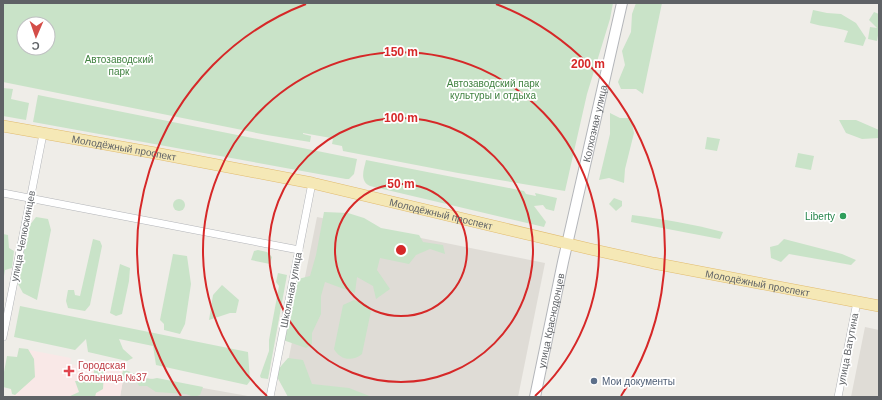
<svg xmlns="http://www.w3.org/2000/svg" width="882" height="400" font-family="Arial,sans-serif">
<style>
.education{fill:#dfdcd6}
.medical{fill:#f9e8e7}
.green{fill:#c9e3c8;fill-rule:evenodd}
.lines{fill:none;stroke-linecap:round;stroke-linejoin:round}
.minor-casing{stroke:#b2b4b8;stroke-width:8}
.secondary-casing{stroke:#b4b6ba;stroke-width:12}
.primary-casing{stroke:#e1bb6f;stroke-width:12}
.minor{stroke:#fff;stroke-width:7}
.secondary{stroke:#fff;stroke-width:10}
.primary{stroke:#f5e8b6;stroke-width:11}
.ring{fill:none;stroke:#d62828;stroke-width:2}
.leisure-dot{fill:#2e9e5b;stroke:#fff;stroke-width:1.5}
.health-dot{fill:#e0444e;stroke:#fff;stroke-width:1.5}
.service-dot{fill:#5c6f8a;stroke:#fff;stroke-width:1.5}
.labels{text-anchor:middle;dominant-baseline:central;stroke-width:3.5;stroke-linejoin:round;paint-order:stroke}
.park-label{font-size:10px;fill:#418241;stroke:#fff}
.street-label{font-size:10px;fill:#5f6266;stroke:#fff}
.leisure-label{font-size:10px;fill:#27864d;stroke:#fff;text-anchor:end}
.health-label{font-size:10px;fill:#be3a42;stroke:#fff;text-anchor:start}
.service-label{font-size:10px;fill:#4e5e75;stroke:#fff;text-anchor:start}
.centre{fill:#d62828;stroke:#fff;stroke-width:2}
.ring-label{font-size:12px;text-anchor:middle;font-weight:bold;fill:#d62828;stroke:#fff;stroke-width:3.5;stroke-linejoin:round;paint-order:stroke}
</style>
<rect width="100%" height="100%" fill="#efede8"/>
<g class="education">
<polygon points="317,217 545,263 518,397 335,397 283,387"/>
<polygon points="865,327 879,330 879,397 851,397"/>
<polygon points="124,374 248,396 120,397"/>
</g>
<polygon class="medical" points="19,348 71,358 70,364 96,369 97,363 125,369 120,397 13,397 13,393 10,392"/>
<g class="green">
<path d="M3,3H613L610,19L587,94L565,191L458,173L343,151L342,146L332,144L333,139L331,138L303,133V134L311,136L310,142L267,135L3,82ZM24,24H48V48H24Z"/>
<polygon points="636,3 662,3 643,94 636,89 621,89 618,82 625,65 622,51 631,32 632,14"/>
<path d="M813,10L827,13L841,14L856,23L866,38L863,46L844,42L848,31C836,27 823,27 810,23Z"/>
<polygon points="874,12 879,14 879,30 877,41 868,39 870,27 877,28 869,20"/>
<polygon points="3,88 13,89 11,99 29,103 26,120 3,116"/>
<polygon points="38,95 357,159 354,174 349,179 346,179 33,122"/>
<polygon points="610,113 620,118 631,118 634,133 625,169 624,183 609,178 599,180 610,134"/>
<polygon points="839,120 856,120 879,130 879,138 862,139 846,133"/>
<polygon points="707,137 720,139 717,151 705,149"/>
<polygon points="798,153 814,156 811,170 795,167"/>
<path d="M366,160L524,191L526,194L536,196L535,193L557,198L554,211L546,209L543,205L534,206L546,222L544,227L370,186C359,181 364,169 366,160Z"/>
<polygon points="614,198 622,201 622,206 616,211 609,204"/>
<circle cx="179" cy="205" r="6"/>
<polygon points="324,212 348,213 364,218 381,228 419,235 423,242 443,245 445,254 430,249 416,255 409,264 380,258 377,270 390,289 376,299 373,286 357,277 355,293 325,282 321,296 321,314 312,333 312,344 306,348 283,340 298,279 310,276 316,255"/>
<path d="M632,215C662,219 693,224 723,232L720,239L631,222Z"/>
<polygon points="36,217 48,219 51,230 37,300 23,293 17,282 29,226"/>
<polygon points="3,234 8,235 9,248 14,251 12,268 5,270 3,282"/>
<polygon points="93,239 100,241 102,246 90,305 85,311 68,308 66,301 68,290 74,290 75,295 80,296"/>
<polygon points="784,239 842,254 856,260 851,265 789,254 781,262 771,258 770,247 778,245"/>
<polygon points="258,250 267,252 272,257 270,264 251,260 254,251"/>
<polygon points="173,254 187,256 191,284 185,324 180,334 164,330 164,324 160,320"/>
<polygon points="120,264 130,268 129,281 122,314 116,316 110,313"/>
<polygon points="278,273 287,275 268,379 261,378 260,376 269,351 269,340 279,286 276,282"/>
<polygon points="222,285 239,300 236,313 230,313 209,320 213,295"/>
<path d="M354,300L366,304L371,311L362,354C352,362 340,360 334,349L343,305Z"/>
<polygon points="20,306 248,352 250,381 247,385 156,365 153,346 119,339 123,349 133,358 127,361 88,352 86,339 75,350 14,337"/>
<polygon points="19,348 28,349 34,359 35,377 15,395 12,394 11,389 3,387 4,372 7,356 17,357"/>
<polygon points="288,358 303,360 312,384 349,388 372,397 288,397 275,373"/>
<polygon points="94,370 104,370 103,389 96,393 95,397 68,397 79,392 75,381 93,381"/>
<path d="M123,370C137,372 141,382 157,378L203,387L200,395L194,397L186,394L156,392L147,386H139L137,382L132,380L130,383L122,375Z"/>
</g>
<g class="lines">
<defs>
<g id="minor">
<polyline points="3,193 299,250"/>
<polyline points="3,337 43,134"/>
<polyline points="270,397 312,183"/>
<polyline points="838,397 857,302"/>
</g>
<g id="secondary">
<path id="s1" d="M535,397L563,262L622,3"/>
</g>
<g id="primary">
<path id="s2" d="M3,126L155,153L312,183L590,249L653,263L879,306"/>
</g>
</defs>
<use href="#minor" class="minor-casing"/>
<use href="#secondary" class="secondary-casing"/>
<use href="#primary" class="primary-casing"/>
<use href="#minor" class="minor"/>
<use href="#secondary" class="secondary"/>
<use href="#primary" class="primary"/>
</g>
<g class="ring">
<circle cx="401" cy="250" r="66"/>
<circle cx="401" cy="250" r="132"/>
<path d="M267 396A198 198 0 1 1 535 396"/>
<path d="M181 396A264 264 0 0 1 306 4M496 4A264 264 0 0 1 621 396"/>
</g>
<circle class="leisure-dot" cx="843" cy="216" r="4"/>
<path class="health-dot" d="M67 365h4v4h4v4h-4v4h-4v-4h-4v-4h4z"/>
<circle class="service-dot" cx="594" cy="381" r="4"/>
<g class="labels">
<g class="park-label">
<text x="119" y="59">Автозаводский<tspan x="119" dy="12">парк</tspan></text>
<text x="493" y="83">Автозаводский парк<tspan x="493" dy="12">культуры и отдыха</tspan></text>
</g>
<g class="street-label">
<text stroke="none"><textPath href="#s1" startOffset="280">Колхозная улица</textPath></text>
<text stroke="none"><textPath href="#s2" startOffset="123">Молодёжный проспект</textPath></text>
<text stroke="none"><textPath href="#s2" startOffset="447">Молодёжный проспект</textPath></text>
<text transform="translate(23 236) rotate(-79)">улица Челюскинцев</text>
<text stroke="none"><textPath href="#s2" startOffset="771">Молодёжный проспект</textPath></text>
<text transform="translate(291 290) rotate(-79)">Школьная улица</text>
<text stroke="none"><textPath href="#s1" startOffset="78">улица Краснодонцев</textPath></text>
<text transform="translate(848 349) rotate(-79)">улица Ватутина</text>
</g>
<g class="leisure-label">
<text x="835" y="216">Liberty</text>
</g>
<g class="health-label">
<text x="78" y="365">Городская<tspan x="78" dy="12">больница №37</tspan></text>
</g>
<g class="service-label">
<text x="602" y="381">Мои документы</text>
</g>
</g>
<circle cx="401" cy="250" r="6" class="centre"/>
<g class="ring-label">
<text x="401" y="56">150 m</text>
<text x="588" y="68">200 m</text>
<text x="401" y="122">100 m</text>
<text x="401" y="188">50 m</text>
</g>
<rect width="882" height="400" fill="none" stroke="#5f6266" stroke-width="8"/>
<g transform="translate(36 36) rotate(182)"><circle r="19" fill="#ffffff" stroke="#bfc0c2"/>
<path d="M0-3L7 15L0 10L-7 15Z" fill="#d44d48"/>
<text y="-6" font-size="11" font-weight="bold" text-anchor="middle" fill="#5f6266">С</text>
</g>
</svg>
